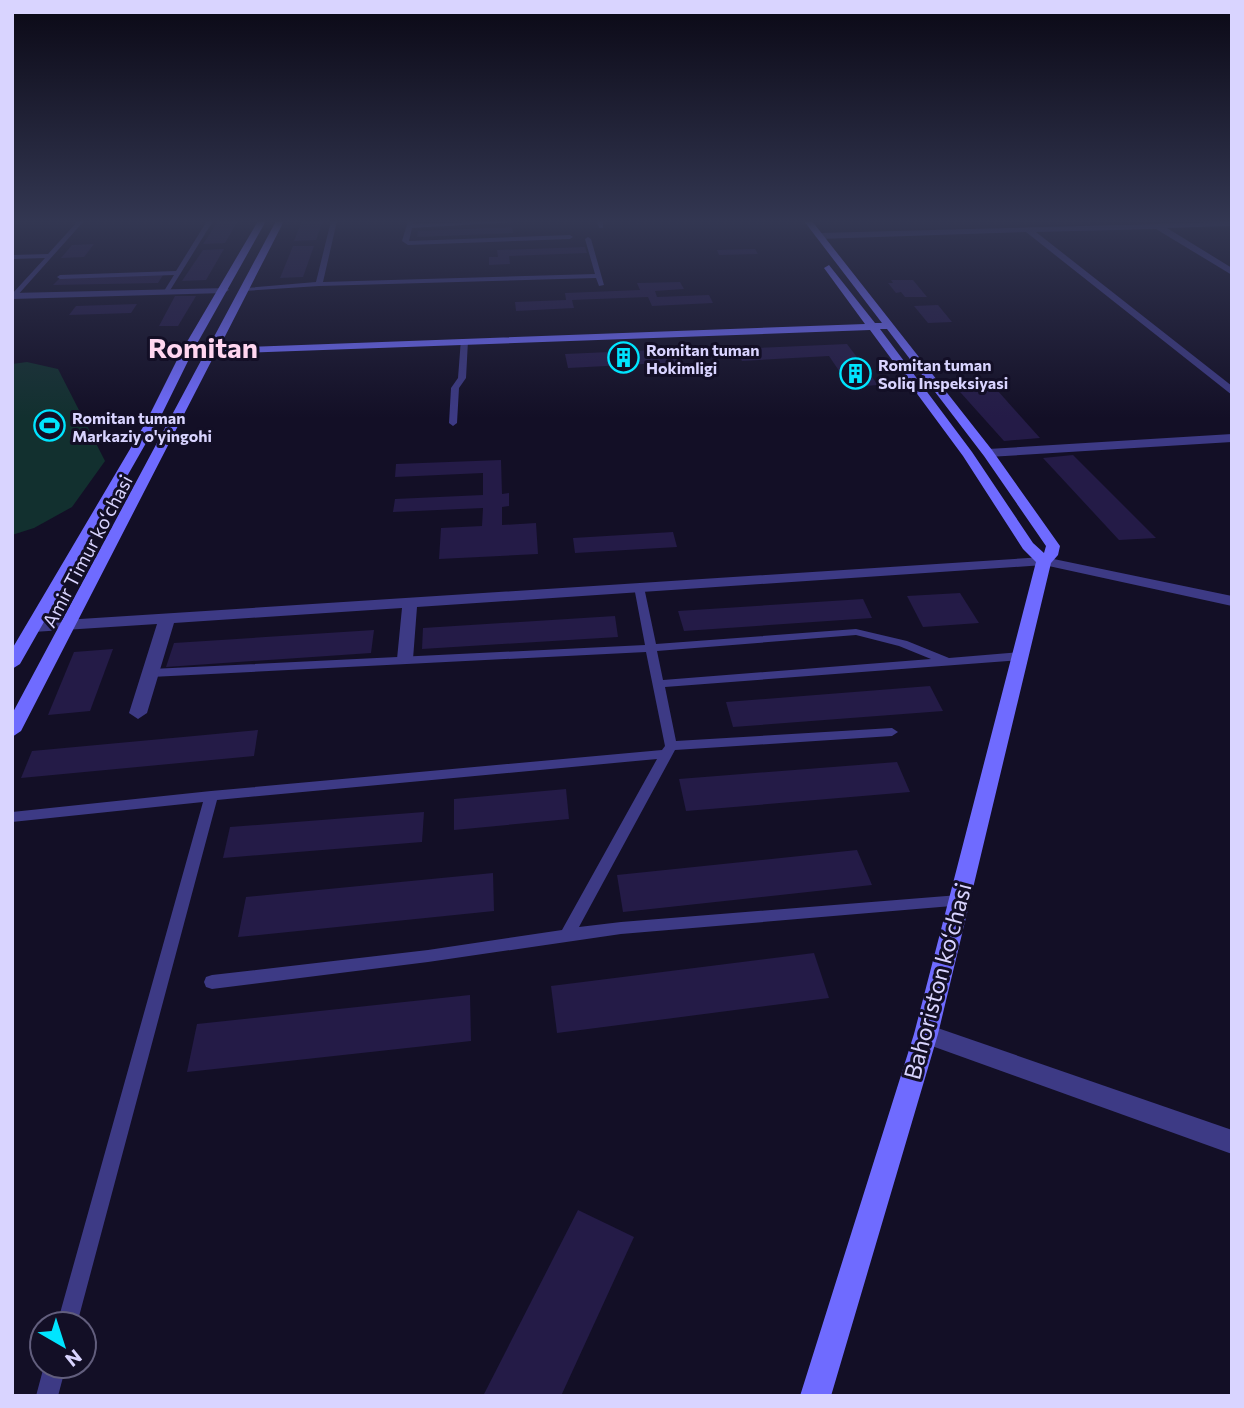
<svg xmlns="http://www.w3.org/2000/svg" width="1244" height="1408" font-family="Commissioner,sans-serif">
<style>
.green{fill:#12302f}
.building{fill:#241b47}
.lines{fill:none;stroke-linecap:round;stroke-linejoin:round}
.lane{fill:#3d3a85;fill-rule:evenodd}
.street{fill:#3d3a85;fill-rule:evenodd}
.secondary{fill:#6f6bff;fill-rule:evenodd}
.labels{text-anchor:middle;dominant-baseline:central;stroke-width:6;stroke-linejoin:round;paint-order:stroke}
.far-poi-label{font-size:16px;font-weight:bold;fill:#d9d4ff;stroke:#130f26;text-anchor:start}
.street-label{font-size:19px;fill:#d9d4ff;stroke:#130f26}
.near-street-label{font-size:23px;fill:#d9d4ff;stroke:#130f26}
.far-town-label{font-size:28px;font-weight:bold;fill:#ffd6f0;stroke:#130f26}
</style>
<rect width="100%" height="100%" fill="#130f26"/>
<polygon class="green" points="27,362 58,369 105,461 72,507 34,528 12,535 12,364"/>
<g class="building">
<polygon points="218,221 238,221 225,243 203,244"/>
<polygon points="302,221 323,221 316,240 294,241"/>
<polygon points="512,227 513,233 417,237 418,231"/>
<polygon points="94,244 84,257 61,258 72,245"/>
<polygon points="293,246 314,246 303,277 280,278"/>
<polygon points="585,247 587,253 509,256 510,264 489,265 489,257 498,257 497,250"/>
<polygon points="224,249 206,280 182,281 203,250"/>
<polygon points="755,249 758,254 719,255 717,250"/>
<polygon points="163,275 158,283 53,285 60,278"/>
<polygon points="891,280 913,280 927,297 905,297 901,292 896,293 888,283 893,283"/>
<polygon points="680,282 684,289 655,291 657,297 709,295 713,303 652,306 648,297 572,300 574,308 516,311 515,302 566,300 565,293 640,290 637,283"/>
<polygon points="175,296 196,296 178,326 159,326"/>
<polygon points="137,304 131,313 69,315 76,306"/>
<polygon points="938,305 952,322 928,323 914,306"/>
<polygon points="847,344 878,385 850,387 829,356 742,361 736,349"/>
<polygon points="676,349 682,362 568,368 565,354"/>
<polygon points="989,381 1040,438 1004,441 952,383"/>
<polygon points="1073,455 1156,538 1119,540 1043,458"/>
<polygon points="501,460 502,494 509,493 509,506 502,507 502,525 536,523 538,554 439,559 441,528 482,526 483,508 393,512 395,499 483,495 483,473 395,477 396,464"/>
<polygon points="673,532 677,547 575,553 573,538"/>
<polygon points="960,593 979,623 923,627 907,596"/>
<polygon points="863,599 872,618 684,631 678,611"/>
<polygon points="615,616 618,637 422,649 423,628"/>
<polygon points="374,630 371,653 166,667 174,643"/>
<polygon points="113,649 90,711 48,715 74,652"/>
<polygon points="930,686 943,711 733,727 726,702"/>
<polygon points="258,730 254,756 21,778 32,751"/>
<polygon points="897,762 910,792 686,811 679,779"/>
<polygon points="566,789 569,819 454,830 454,799"/>
<polygon points="424,812 422,842 223,858 230,827"/>
<polygon points="857,850 872,885 623,912 617,875"/>
<polygon points="493,873 494,911 238,937 246,897"/>
<polygon points="814,953 829,998 557,1033 551,986"/>
<polygon points="470,995 471,1041 187,1072 197,1024"/>
<polygon points="578,1210 634,1237 561,1396 483,1396"/>
</g>
<g class="lines">
<g class="lane">
<polygon points="78,221 84,221 16,297 12,298 12,294 45,258 12,259 12,255 48,254"/>
<polygon points="207,221 213,221 169,292 164,291 174,275 60,279 57,277 60,275 176,271"/>
<polygon points="331,221 337,221 323,282 595,274 585,239 588,237 591,239 604,285 599,286 596,278 319,286 244,291 243,290 246,288 316,282"/>
<polygon points="408,221 414,221 413,224 533,221 412,228 409,241 570,235 573,237 570,239 408,245 402,241"/>
<polygon points="597,221 603,221 603,228 599,228"/>
<polygon points="461,339 468,341 466,378 459,388 457,423 453,426 449,423 451,388 458,378"/>
<path d="M639,584L644,587L656,644L856,629L907,641L949,658L1020,652L1026,656L1020,660L665,687L676,741L892,728L898,732L892,736L675,750L579,927L621,922L959,895L964,897L966,901L964,905L621,934L428,962L212,989L206,987L204,982L206,977L212,975L428,950L562,930L657,759L217,800L77,1324H57L203,802L12,822V812L211,791L662,750L665,746L646,652L151,677L145,673L151,669L645,645L634,587ZM856,635L899,646L931,659L663,680L657,651Z"/>
<polygon points="44,1366 66,1366 58,1396 36,1396"/>
</g>
<g class="street">
<polygon points="1232,222 1232,226 1167,228 1232,268 1232,275 1156,229 1036,232 1232,386 1232,395 1026,232 819,239 815,236 819,233"/>
<polygon points="227,288 229,290 224,293 12,299 12,293"/>
<polygon points="1232,434 1232,442 988,457 982,453 988,449"/>
<polygon points="1044,557 1232,596 1232,606 1044,565 417,607 413,659 405,664 397,659 402,608 174,623 147,713 138,719 129,713 157,624 33,632 25,627 33,622"/>
<polygon points="926,1024 1232,1130 1232,1154 918,1041 914,1034 918,1027"/>
</g>
<path class="secondary" d="M258,221H266L194,349L208,348L276,221H284L219,348L865,324L824,268L829,265L875,323H882L804,221H812L992,450L1060,546L1058,555L1051,563L938,1034L831,1396H800L914,1034L1036,562L1023,549L963,456L870,330L215,354L21,731L12,737V714L204,355H191L158,422L20,664L12,669V649L146,422L181,352ZM880,329H887L984,456L1046,546L1044,553L1033,543L972,452Z"/>
</g>
<linearGradient id="sky" x2="0" y2="1"><stop stop-color="#0a0815"/><stop offset="0.53" stop-color="#333752"/><stop offset="1" stop-color="#333752" stop-opacity="0"/></linearGradient>
<rect width="1244" height="418" fill="url(#sky)"/>
<defs>
<symbol id="building-ring" viewBox="-11 -11 22 22"><circle r="9.5" fill="#130f26" stroke="#00e5ff" stroke-width="1.5"/><path d="M-4-6H4V6H1V3H-1V6H-4ZM-2.5-4.3h1.7v1.8h-1.7ZM.8-4.3h1.7v1.8H.8ZM-2.5-1h1.7V.8h-1.7ZM.8-1h1.7V.8H.8Z" fill="#00e5ff"/></symbol>
<symbol id="stadium-ring" viewBox="-11 -11 22 22"><circle r="9.5" fill="#130f26" stroke="#00e5ff" stroke-width="1.5"/><path d="M0-5a6.5 5 0 1 0 0 10a6.5 5 0 1 0 0-10ZM-3.5-1.8h7v3.6h-7Z" fill="#00e5ff"/></symbol>
</defs>
<g fill-rule="evenodd">
<use href="#building-ring" x="606" y="340" width="35" height="35"/>
<use href="#building-ring" x="838" y="356" width="35" height="35"/>
<use href="#stadium-ring" x="32" y="408" width="35" height="35"/>
</g>
<g class="labels">
<g class="far-poi-label">
<text x="646" y="349">Romitan tuman<tspan x="646" dy="18">Hokimligi</tspan></text>
<text x="878" y="364">Romitan tuman<tspan x="878" dy="18">Soliq Inspeksiyasi</tspan></text>
<text x="72" y="417">Romitan tuman<tspan x="72" dy="18">Markaziy o'yingohi</tspan></text>
</g>
<g class="street-label">
<text transform="translate(87 551) rotate(-62)">Amir Timur ko‘chasi</text>
</g>
<g class="near-street-label">
<text transform="translate(937 981) rotate(-75)">Bahoriston ko‘chasi</text>
</g>
<g class="far-town-label">
<text x="203" y="347">Romitan</text>
</g>
</g>
<rect width="1244" height="1408" fill="none" stroke="#d9d4ff" stroke-width="28"/>
<g transform="translate(63 1345) rotate(141)"><circle r="33" fill="#130f26" stroke="#625e7d" stroke-width="2"/>
<path d="M0-5L12 26L0 18L-12 26Z" fill="#00e5ff"/>
<text y="-10" font-size="19" font-weight="bold" text-anchor="middle" fill="#d9d4ff">N</text>
</g>
</svg>
